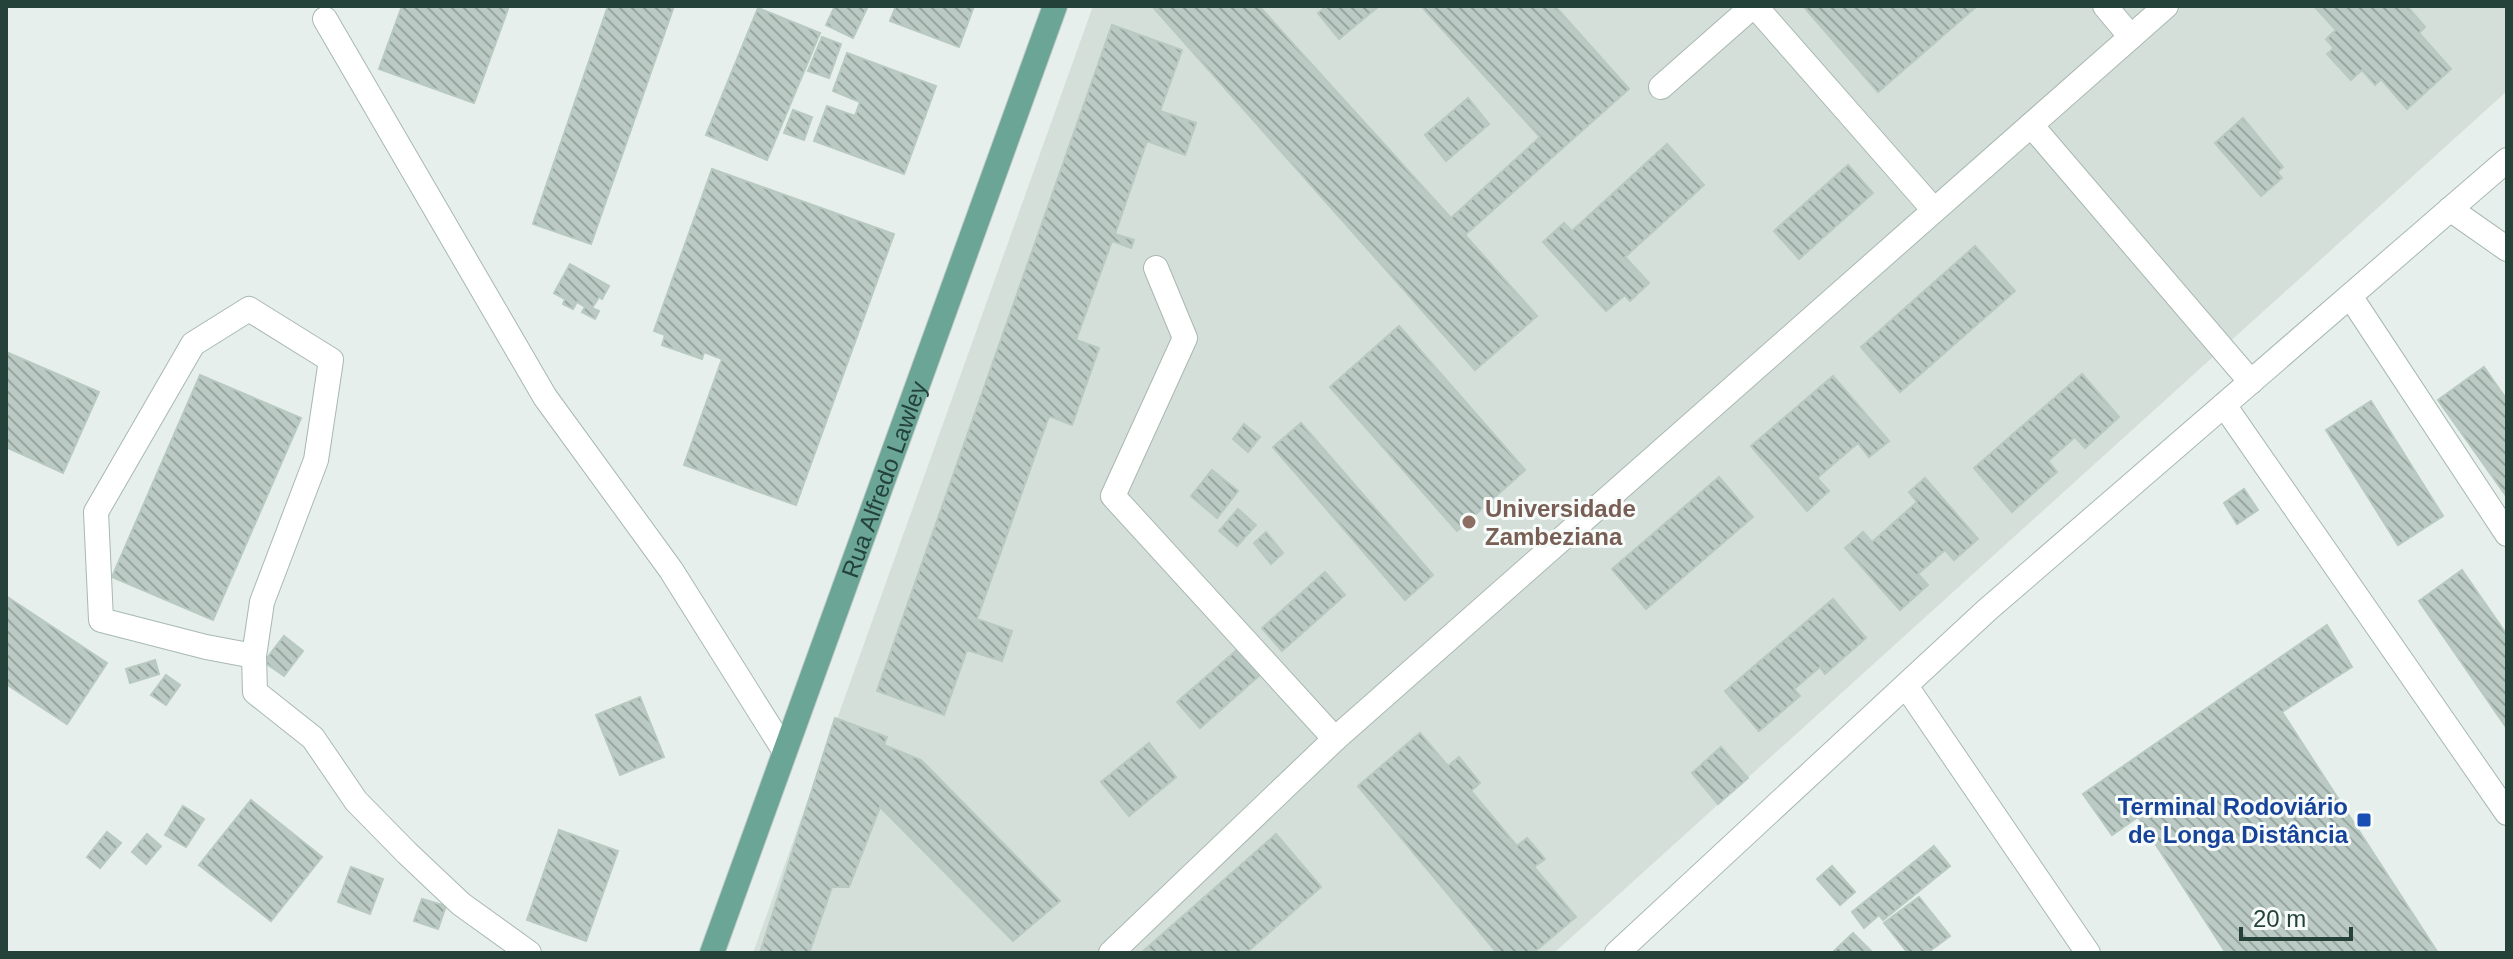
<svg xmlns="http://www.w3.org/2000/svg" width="2513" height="959" font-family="Helvetica,sans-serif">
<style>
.built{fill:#d4dfda}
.building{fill:url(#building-back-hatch);stroke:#b8c9c2;stroke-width:2}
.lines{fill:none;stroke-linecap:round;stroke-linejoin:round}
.minor-casing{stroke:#a8b8b2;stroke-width:26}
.major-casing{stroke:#c2cac8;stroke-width:26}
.minor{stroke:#fff;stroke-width:24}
.major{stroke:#6aa596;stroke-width:24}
.education-dot{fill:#8d6e63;stroke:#f7fbf9;stroke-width:3}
.transit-dot{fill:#1a4fb4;stroke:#f7fbf9;stroke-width:3}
.labels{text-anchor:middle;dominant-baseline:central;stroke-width:6;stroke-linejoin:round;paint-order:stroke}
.street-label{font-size:24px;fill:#24423a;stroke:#f7fbf9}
.education-label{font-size:24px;font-weight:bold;fill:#785e54;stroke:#f7fbf9;text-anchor:start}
.transit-label{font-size:24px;font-weight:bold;fill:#164399;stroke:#f7fbf9;text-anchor:end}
</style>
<defs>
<pattern id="building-back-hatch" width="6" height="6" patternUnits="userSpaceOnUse" patternTransform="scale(2)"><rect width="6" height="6" fill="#bbcac4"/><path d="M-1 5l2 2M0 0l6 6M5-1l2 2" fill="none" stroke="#98a6a0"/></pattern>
</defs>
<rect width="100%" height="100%" fill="#e6efeb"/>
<polygon class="built" points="1093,6 2507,6 2507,91 1554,953 753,953"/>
<g class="building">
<polygon points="402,6 509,6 474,103 379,69"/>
<polygon points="608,6 674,6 591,244 533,224"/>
<polygon points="835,6 868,6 853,38 826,25"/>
<polygon points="896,6 974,6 959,47 890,21"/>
<polygon points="1152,6 1259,6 1451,218 1540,137 1421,6 1555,6 1629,89 1465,235 1537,316 1475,370"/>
<polygon points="1326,6 1379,6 1339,39 1318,13"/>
<polygon points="1803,6 1977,6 1878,92"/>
<polygon points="2314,6 2407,6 2425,27 2419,33 2451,69 2407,109 2381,79 2375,85 2362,70 2351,80 2327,54 2334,48 2326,39 2336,30"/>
<polygon points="758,8 820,33 767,160 706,135"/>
<polygon points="1112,25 1182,50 1160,111 1196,123 1185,155 1147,141 1115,234 1134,240 1131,248 1112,241 1076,340 1099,348 1072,425 1049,416 977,619 1012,631 1002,661 967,650 944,715 877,691"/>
<polygon points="822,37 841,44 829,78 808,71"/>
<polygon points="847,53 936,86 904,174 814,141 827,106 855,116 860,102 833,91"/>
<polygon points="1468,98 1489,124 1446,161 1425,135"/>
<polygon points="793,110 812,117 804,140 784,133"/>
<polygon points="2243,118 2283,167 2277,172 2282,178 2261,196 2215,143"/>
<polygon points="1667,144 1704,185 1625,257 1649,283 1630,301 1625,295 1606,311 1543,242 1564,223 1572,231"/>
<polygon points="1848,165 1873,193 1799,259 1774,231"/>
<polygon points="712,169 894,234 796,505 684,465 722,359 704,352 702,359 662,345 665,335 654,331"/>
<polygon points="1975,246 2015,291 1900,392 1861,347"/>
<polygon points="570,264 609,286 602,299 599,297 592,308 599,311 595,319 582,312 585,307 577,302 573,309 563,304 565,299 554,293"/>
<polygon points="1399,326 1525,470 1457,531 1330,387"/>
<polygon points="6,352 99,392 63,473 6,447"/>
<polygon points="2484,367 2507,400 2507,497 2438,400"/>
<polygon points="2082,374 2119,417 2085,448 2075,437 2048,461 2057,472 2012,512 1974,468"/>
<polygon points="200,375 301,418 213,620 112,577"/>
<polygon points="1833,376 1889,441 1869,457 1858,443 1817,478 1829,491 1807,511 1751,446"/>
<polygon points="2371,401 2443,516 2398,545 2326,430"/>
<polygon points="1301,423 1433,575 1405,600 1273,447"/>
<polygon points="1244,424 1260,437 1248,452 1233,439"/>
<polygon points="1212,470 1238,491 1217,518 1191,496"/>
<polygon points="1719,477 1753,517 1646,609 1612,569"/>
<polygon points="1925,478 1978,539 1954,560 1945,550 1918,574 1928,585 1900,610 1845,548 1863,532 1872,542 1917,502 1909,492"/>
<polygon points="2244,489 2258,510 2237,524 2224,503"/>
<polygon points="1238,509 1256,525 1237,546 1219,531"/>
<polygon points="1266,532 1283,553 1271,564 1254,543"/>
<polygon points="2462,570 2507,635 2506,727 2419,601"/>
<polygon points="1325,572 1345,595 1282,651 1262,628"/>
<polygon points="6,596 107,663 67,724 6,684"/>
<polygon points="1833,599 1866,638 1825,674 1820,667 1794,689 1800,696 1759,731 1725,691"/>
<polygon points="2327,625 2352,667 2282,712 2438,953 2226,953 2138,817 2112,835 2083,794"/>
<polygon points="284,636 303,651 284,676 264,662"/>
<polygon points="1238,649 1260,675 1200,728 1177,702"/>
<polygon points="155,660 159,674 130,683 126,669"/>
<polygon points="166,675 180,685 166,705 151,695"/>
<polygon points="640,697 664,757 620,775 596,715"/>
<polygon points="835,718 887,737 884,745 921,760 1060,901 1013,941 880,807 849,887 832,887 809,953 760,953"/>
<polygon points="1420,733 1448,766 1459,757 1480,783 1471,791 1517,846 1527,838 1545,859 1534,867 1576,917 1533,953 1497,953 1358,786"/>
<polygon points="1149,743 1176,777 1129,816 1101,782"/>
<polygon points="1721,747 1748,778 1718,804 1692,773"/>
<polygon points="251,800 322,857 271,921 199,865"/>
<polygon points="183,806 204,819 186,847 165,835"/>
<polygon points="559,830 618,851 586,941 527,920"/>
<polygon points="107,832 121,843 100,868 87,857"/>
<polygon points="147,834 161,846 146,864 132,852"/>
<polygon points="1276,834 1321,887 1246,953 1141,953"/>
<polygon points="1934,846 1950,866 1883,920 1879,915 1864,928 1852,912"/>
<polygon points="1832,866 1855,892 1840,905 1817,879"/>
<polygon points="351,867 383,879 370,914 338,902"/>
<polygon points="1919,897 1950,936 1927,953 1908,953 1884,923"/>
<polygon points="422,899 446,906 438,929 414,921"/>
<polygon points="1853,933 1873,953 1832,953"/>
</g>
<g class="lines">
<defs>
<g id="minor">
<polyline points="1755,6 1934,210"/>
<polyline points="2105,6 2131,37"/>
<polyline points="325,19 545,397 671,570 784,750"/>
<polyline points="1661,87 1753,6"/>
<polyline points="2031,125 2251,382"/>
<polyline points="2450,209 2507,249"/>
<polyline points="1156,268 1185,338 1113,496 1335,739"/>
<polyline points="2350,296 2507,534"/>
<polyline points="2224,405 2507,813"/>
<polyline points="254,656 206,647 101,620 96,512 193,344 249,309 331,360 316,460 262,602 254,656 255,692 313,738 356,801 407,853 461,904 529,953"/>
<polyline points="1906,686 2088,953"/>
<polyline points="1111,953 1335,739 2166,6"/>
<polyline points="1617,953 1987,610 2507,160"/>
</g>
<g id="major">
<path id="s1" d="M712,953L1055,6"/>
</g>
</defs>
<use href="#minor" class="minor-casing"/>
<use href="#major" class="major-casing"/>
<use href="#minor" class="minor"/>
<use href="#major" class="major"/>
</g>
<circle class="education-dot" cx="1469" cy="522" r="8"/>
<rect class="transit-dot" x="2356" y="812" width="16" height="16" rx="4"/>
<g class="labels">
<g class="street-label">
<text stroke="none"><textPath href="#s1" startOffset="504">Rua Alfredo Lawley</textPath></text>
</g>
<g class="education-label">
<text x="1485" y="508">Universidade<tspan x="1485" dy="28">Zambeziana</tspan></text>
</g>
<g class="transit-label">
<text x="2348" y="806">Terminal Rodoviário<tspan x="2348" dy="28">de Longa Distância</tspan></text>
</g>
</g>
<rect width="2513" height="959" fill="none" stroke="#24423a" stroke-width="16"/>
<path d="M2241 927v12h110v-12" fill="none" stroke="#24423a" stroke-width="4"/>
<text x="2253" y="927" font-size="24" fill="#24423a" stroke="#f7fbf9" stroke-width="6" paint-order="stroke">20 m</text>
</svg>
